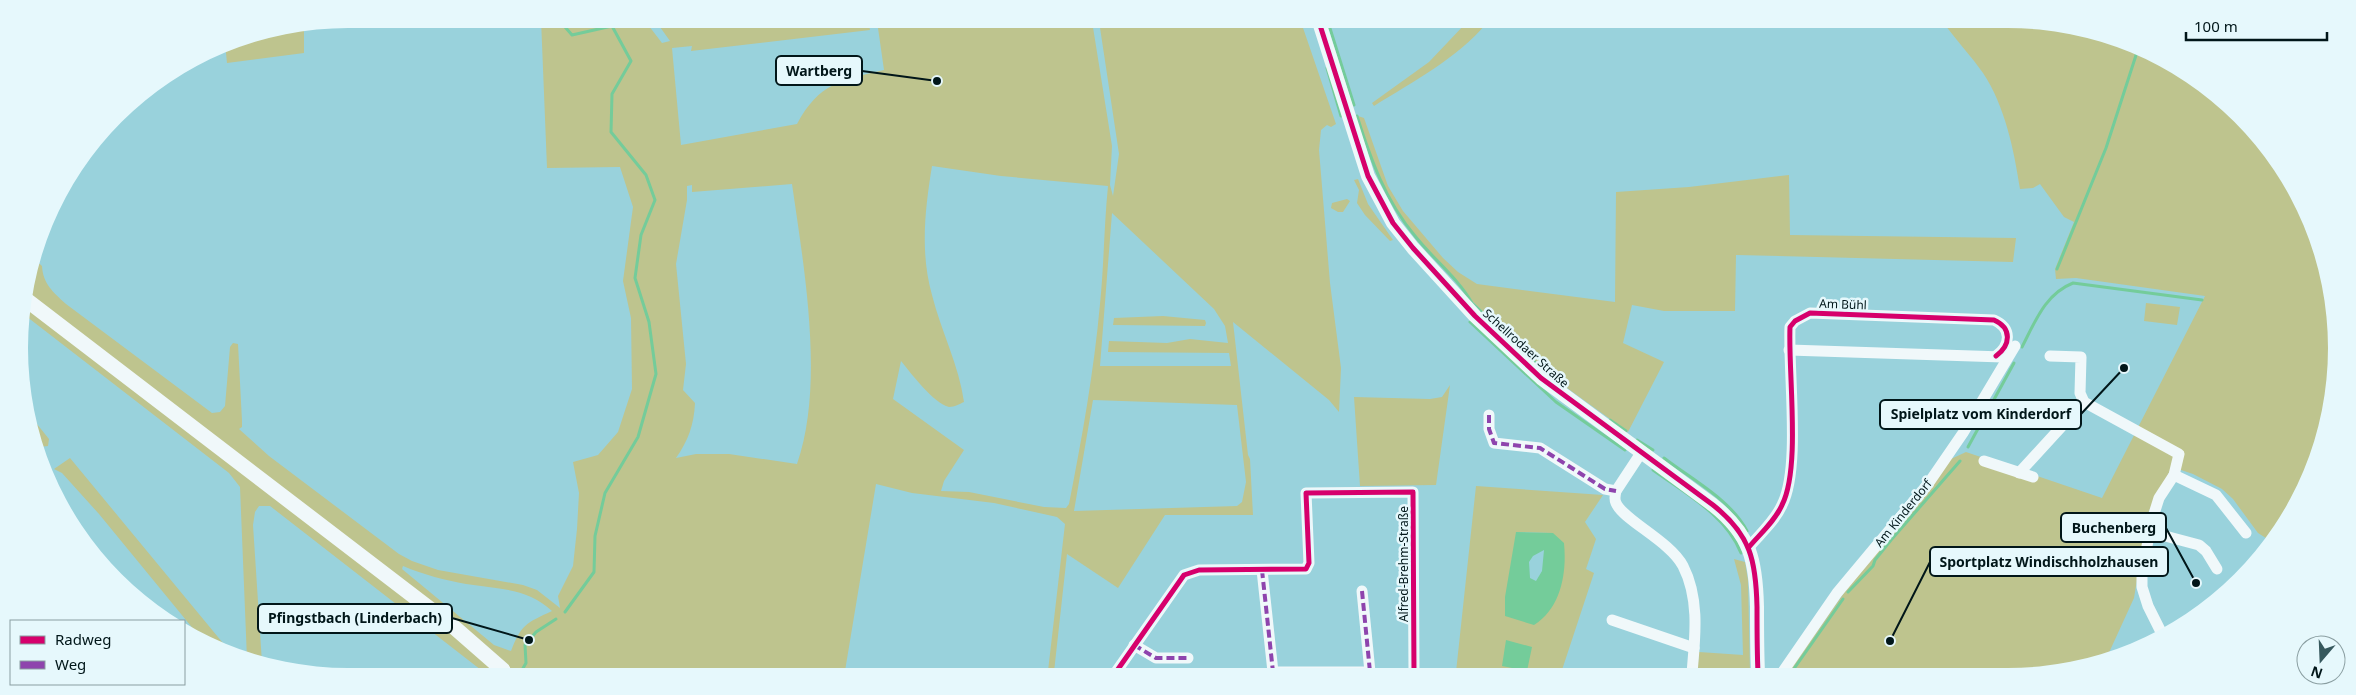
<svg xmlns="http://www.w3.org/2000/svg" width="2356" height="695" font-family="'Noto Sans',sans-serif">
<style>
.green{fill:#bec48e;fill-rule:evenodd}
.water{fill:#74cc9a;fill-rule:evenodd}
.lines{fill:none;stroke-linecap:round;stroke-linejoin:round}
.stream{stroke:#74cc9a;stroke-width:3}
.minor{stroke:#f0f8fa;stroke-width:11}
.tertiary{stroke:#f0f8fa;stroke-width:14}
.secondary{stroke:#f0f8fa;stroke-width:15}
.quiet{stroke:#8e44ad;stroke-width:4;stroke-dasharray:8 4;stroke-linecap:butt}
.cycleway-casing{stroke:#e6f8fc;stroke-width:8}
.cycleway{stroke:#d6006c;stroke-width:5}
.labels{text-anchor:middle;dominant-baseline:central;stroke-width:5;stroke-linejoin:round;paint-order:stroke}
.street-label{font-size:12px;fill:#011619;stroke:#e6f8fc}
.leader{fill:none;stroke:#011619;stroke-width:2}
.callout-dot{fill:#011619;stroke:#e6f8fc;stroke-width:2}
.callout{fill:#e6f8fc;stroke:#011619;stroke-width:2}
.callout-label{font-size:14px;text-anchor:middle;font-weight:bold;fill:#011619}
</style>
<rect width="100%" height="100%" fill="#99d2dc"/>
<g class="green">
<path d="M541,19L589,22L590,20H639L649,26L662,43L670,41L655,20L868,21L870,30L691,51L692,46L672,48L681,145L797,124C819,83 841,80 884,70L877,21H1092L1112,146L1110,185L1113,196L1119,154L1099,21L1301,22L1336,124L1331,127L1327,125L1321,130L1319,150L1330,283L1341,368L1339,412L1329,400L1233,322L1248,455L1250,459L1253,515H1165L1118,588L1067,554L1054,672L1048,671L1065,524L1057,517L994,503L912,493L876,484L845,671L481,670L270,506H259L255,512L253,525L262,663L247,659L240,487L229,473L22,313L32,257L42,266C43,284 53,292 66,304L212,413L220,412L225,406L230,347L233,343L238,344L242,421V427L239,429L269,456L399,554L412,561L438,570L523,585L537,590L560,608L558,596L573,566L577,529L579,493L573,462L598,455L618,432L632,389L631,318L623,281L633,207L620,167L547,168ZM932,166L1001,176L1108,186C1104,225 1104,265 1100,304C1094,371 1082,438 1069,504L1066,508L1044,507L969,492L941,491L944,481L964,450L893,399L901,361C910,372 934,404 949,407C955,407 959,404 964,402C959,365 941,331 932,295C920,253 925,209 932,166ZM792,184C804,268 825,384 797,464L729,454H696L676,458C688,441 694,425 695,403L683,390L686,364L676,264L687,200V186L692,185V192ZM1112,213L1214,309L1225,326L1228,343L1190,339L1167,343L1109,341L1108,352L1229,353L1231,366H1100ZM1093,400L1237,405L1246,482L1242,502L1237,506L1074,511ZM403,566C424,575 445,580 466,584C498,589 528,588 552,611C526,623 521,625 511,651L494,645L402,569Z"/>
<polygon points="304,23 304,53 227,63 225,43 284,25"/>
<path d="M1466,23H1487C1456,59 1414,81 1374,106L1372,103L1429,62Z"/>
<path d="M1945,25H2072L2134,44L2191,74L2241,115L2282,165L2312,221L2331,283L2337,347L2331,411L2303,493L2269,540L2258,533L2233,499L2222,489L2193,474L2172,467L2148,513L2134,598L2107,657L2051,673H1788L1848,587L1951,459L1966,452L2102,498L2205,296L2076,278L2056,279L2055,269L2074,222L2064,217L2040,184L2033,188L2020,189C2014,150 2005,106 1983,73C1971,56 1957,41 1945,25Z"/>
<path d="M1358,116L1364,118L1388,186L1403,211L1443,258L1458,272L1477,284L1615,302L1616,192L1689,187L1789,175L1790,235L2016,238L2013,262L1736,255L1735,311H1664L1632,305L1623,343L1664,362L1628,432L1549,375L1473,302C1458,278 1434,258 1416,236C1386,200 1372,160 1358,116Z"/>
<polygon points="1358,179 1368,204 1393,240 1390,241 1365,215 1357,203 1359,190 1354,180"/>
<polygon points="1347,199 1350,201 1343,212 1338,212 1331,208 1332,203"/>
<polygon points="2146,303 2180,307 2177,325 2144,321"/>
<polygon points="1163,316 1205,320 1206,323 1205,326 1113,325 1114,318"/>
<polygon points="1450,385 1436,485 1360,486 1354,397 1430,399 1442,397"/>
<polygon points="28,413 49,439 48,446 40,447 30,433"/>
<polygon points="70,458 232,654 204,642 99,514 62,473 54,469"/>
<path d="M1476,486L1603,495L1585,522L1596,539L1586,569L1594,573L1561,673L1456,672ZM1516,532L1553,533L1534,625Z"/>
<polygon points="1734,559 1745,562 1748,580 1750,673 1697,673 1699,652 1743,655 1741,585"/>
</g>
<g class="water">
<path d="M1516,532L1553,533L1564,543C1567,573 1561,608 1534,625L1505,616V597ZM1544,550L1542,571L1536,581L1530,578L1529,562L1533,556Z"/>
<polygon points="1506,640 1532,647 1527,671 1502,666"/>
</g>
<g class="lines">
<g class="stream">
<polyline points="559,20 572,35 612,26 631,61 612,94 611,132 646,175 655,200 641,235 635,278 649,322 656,374 638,437 605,493 595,536 594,572 565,612"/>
<polyline points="1328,22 1354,105"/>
<polyline points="1327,68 1341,116"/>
<path d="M1357,116C1371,160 1385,200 1415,236C1433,259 1458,278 1472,303L1538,365"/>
<polyline points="2057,269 2106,148 2139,46"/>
<polyline points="1470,322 1556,402 1625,450"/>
<path d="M2022,347C2035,322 2045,294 2073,283L2202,300"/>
<polyline points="1549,375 1558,382"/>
<polyline points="1610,420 1626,431"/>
<polyline points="1637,440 1653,450"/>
<polyline points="1968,447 2014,363"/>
<path d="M1664,458C1691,479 1731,500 1747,531"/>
<path d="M1653,470C1685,493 1726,515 1741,553"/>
<polyline points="1848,592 1873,566 1875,560 1891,540 1960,461"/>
<polyline points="522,670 526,663 525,645 536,632 556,619"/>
<polyline points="1791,673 1843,599"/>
</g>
<g class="minor">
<polyline points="1789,350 2003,357"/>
<polyline points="2050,356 2081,357 2080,393 2084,402 2179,454 2174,475 2159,498 2153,517 2142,570 2142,587 2148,606 2163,636"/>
<polyline points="1489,415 1489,429 1494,443 1540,448 1605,489 1616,491"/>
<path d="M1641,453L1616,491C1615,495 1614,499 1616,503C1623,520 1670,541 1683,566C1700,599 1695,638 1692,673"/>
<polyline points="1984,461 2033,477"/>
<polyline points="2019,473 2084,402"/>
<polyline points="2174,475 2216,495 2246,533"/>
<polyline points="2150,532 2199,545 2206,551 2217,569"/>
<path d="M1749,547C1760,534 1775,521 1782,505C1801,468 1788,373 1790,327L1795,321L1810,313L1994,320C2012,328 2011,345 1996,356"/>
<polyline points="1262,570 1273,672 1370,672"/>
<polyline points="1362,591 1370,672"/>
<polyline points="1612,620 1694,648"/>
<polyline points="1134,645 1156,658 1188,658"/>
<polyline points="1116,672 1184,575 1199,570 1306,569 1309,563 1306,493 1413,492 1414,672"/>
<polyline points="1782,673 1837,593 1928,484 1963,433 2015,346"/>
</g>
<path class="tertiary" d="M1319,22L1368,176L1393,223L1413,248L1475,316L1541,378L1713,505C1751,535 1756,561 1757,607C1757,629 1757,651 1758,673"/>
<polyline class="secondary" points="24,298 455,628 503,670"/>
<g class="quiet">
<polyline points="1489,415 1489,429 1494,443 1540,448 1605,489 1616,491"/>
<polyline points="1262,570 1273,672 1370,672"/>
<polyline points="1362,591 1370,672"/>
<polyline points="1134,645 1156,658 1188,658"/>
</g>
<defs>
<g id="cycleway">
<path d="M1319,22L1368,176L1393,223L1413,248L1475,316L1541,378L1713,505C1751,535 1756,561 1757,607C1757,629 1757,651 1758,673"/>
<path d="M1749,547C1760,534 1775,521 1782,505C1801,468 1788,373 1790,327L1795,321L1810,313L1994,320C2012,328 2011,345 1996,356"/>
<polyline points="1116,672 1184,575 1199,570 1306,569 1309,563 1306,493 1413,492 1414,672"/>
</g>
</defs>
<use href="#cycleway" class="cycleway-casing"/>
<use href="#cycleway" class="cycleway"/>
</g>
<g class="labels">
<g class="street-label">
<text transform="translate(1843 304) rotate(2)">Am Bühl</text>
<text transform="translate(1526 348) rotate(42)">Schellrodaer Straße</text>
<text transform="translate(1903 513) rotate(-51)">Am Kinderdorf</text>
<text transform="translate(1403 564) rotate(-90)">Alfred-Brehm-Straße</text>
</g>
</g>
<path d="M0 0H2356V695H0ZM348 28H2008A320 320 0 0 1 2328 348V348A320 320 0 0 1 2008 668H348A320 320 0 0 1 28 348V348A320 320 0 0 1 348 28Z" fill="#e6f8fc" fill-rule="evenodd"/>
<path class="leader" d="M937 81L862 71M2124 368L2081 414M2196 583L2166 528M1890 641L1930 562M529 640L452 618"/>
<g class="callout-dot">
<circle cx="937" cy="81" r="5"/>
<circle cx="2124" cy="368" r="5"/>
<circle cx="2196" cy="583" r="5"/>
<circle cx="1890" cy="641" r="5"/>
<circle cx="529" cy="640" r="5"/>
</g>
<g class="callout">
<rect x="776" y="56" width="86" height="29" rx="5"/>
<rect x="1880" y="400" width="201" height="29" rx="5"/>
<rect x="2061" y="513" width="105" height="29" rx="5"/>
<rect x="1930" y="547" width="238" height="29" rx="5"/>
<rect x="258" y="604" width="194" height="29" rx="5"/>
</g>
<g class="callout-label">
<text x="819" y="76">Wartberg</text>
<text x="1981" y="419">Spielplatz vom Kinderdorf</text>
<text x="2114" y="533">Buchenberg</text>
<text x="2049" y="567">Sportplatz Windischholzhausen</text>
<text x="355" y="623">Pfingstbach (Linderbach)</text>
</g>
<rect x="10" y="620" width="175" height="65" fill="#e6f8fc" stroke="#8a9ea1"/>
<rect x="20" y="636" width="25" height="8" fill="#d6006c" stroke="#8a9ea1"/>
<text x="55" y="645" font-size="15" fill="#011619">Radweg</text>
<rect x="20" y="661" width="25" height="8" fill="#8e44ad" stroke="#8a9ea1"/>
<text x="55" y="670" font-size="15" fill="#011619">Weg</text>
<g transform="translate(2321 660) rotate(199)"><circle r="24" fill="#e6f8fc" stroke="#8a9ea1"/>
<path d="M0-4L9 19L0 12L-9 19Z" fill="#36585d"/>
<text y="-8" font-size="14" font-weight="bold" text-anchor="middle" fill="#011619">N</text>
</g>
<path d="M2186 32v8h141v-8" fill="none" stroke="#011619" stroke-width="2.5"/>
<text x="2194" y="32" font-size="15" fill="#011619" stroke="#e6f8fc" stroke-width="4" paint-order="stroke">100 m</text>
</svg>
